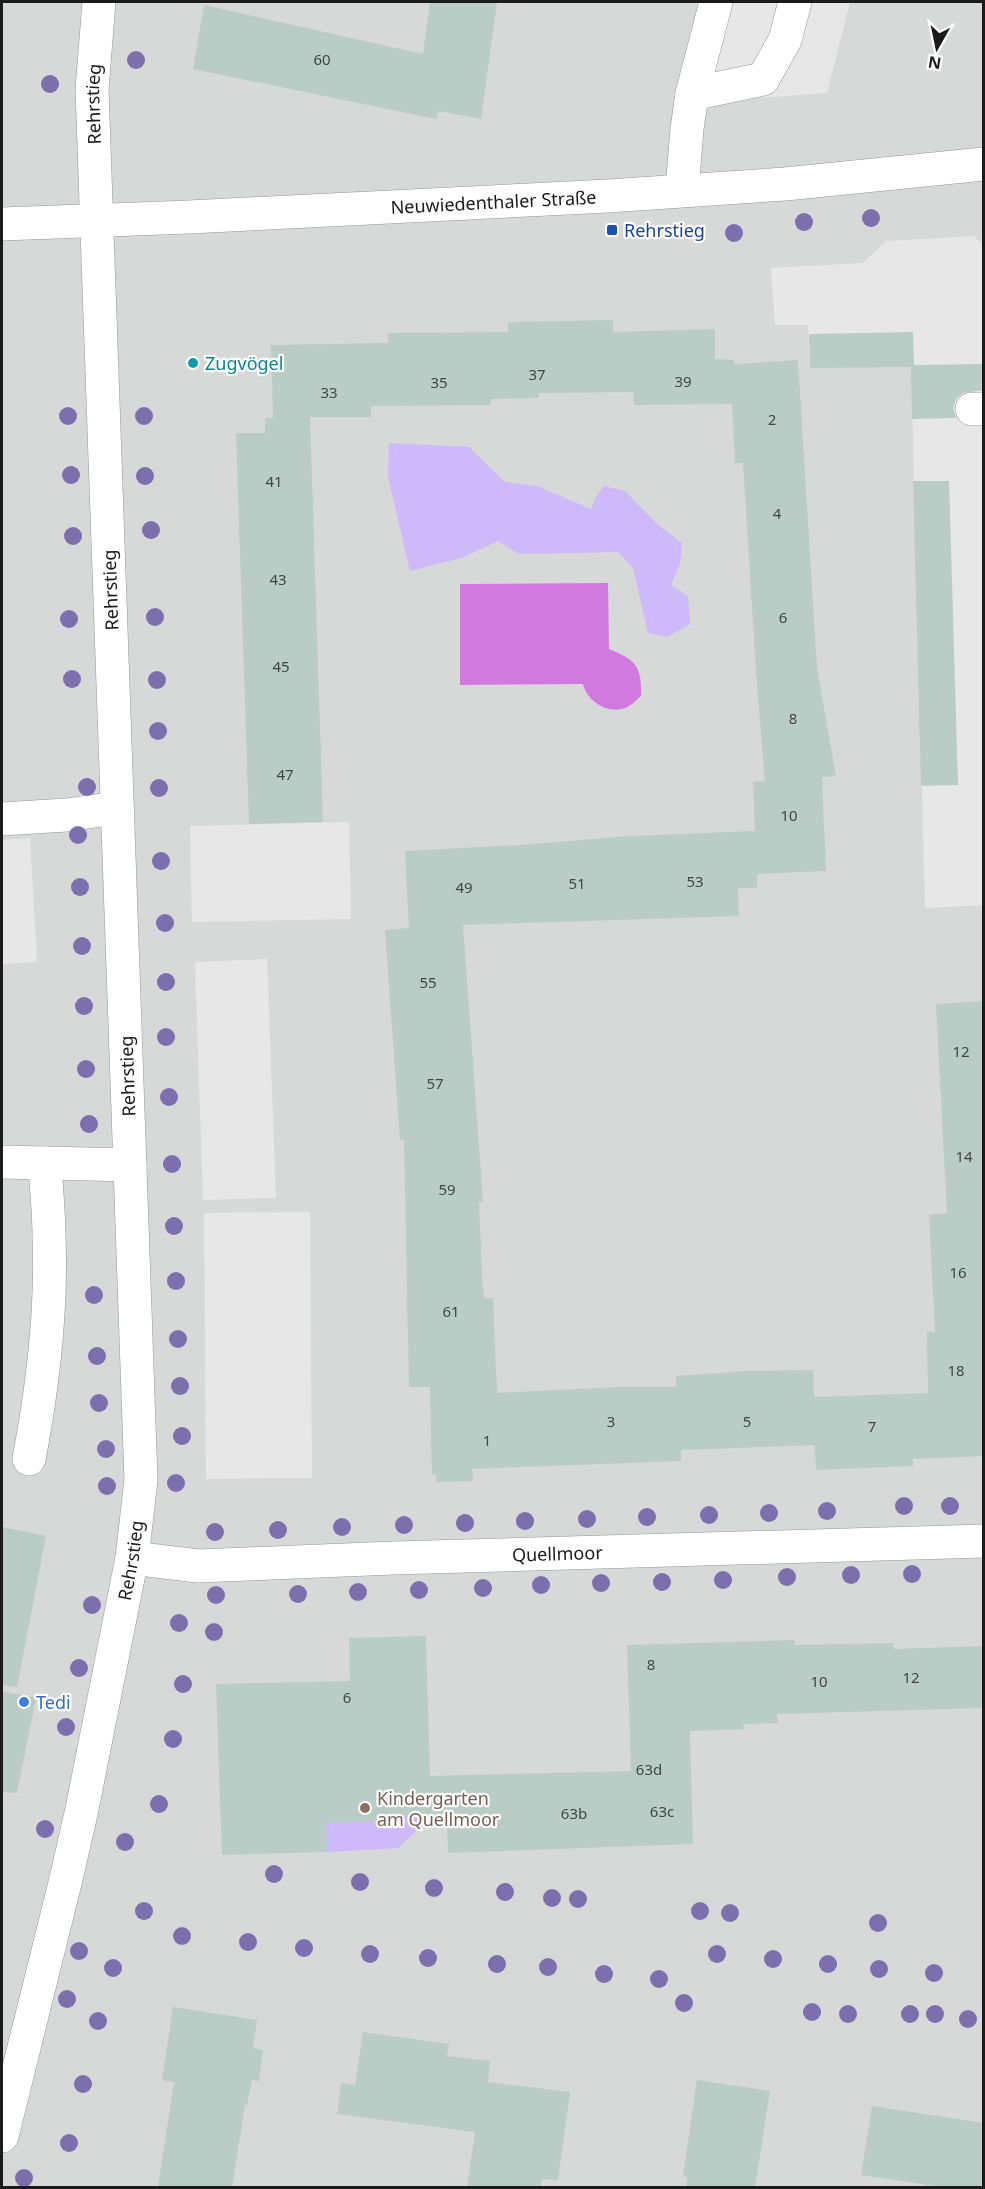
<svg xmlns="http://www.w3.org/2000/svg" width="985" height="2189" font-family="'Noto Sans',sans-serif">
<style>
.residential{fill:#d7d9d8}
.park{fill:#ceb9fa}
.pitch{fill:#d07adf}
.parking{fill:#e7e7e7}
.building{fill:#b9ccc6}
.lines{fill:none;stroke-linecap:round;stroke-linejoin:round}
.minor-casing{stroke:#959595;stroke-width:34}
.minor{stroke:#fff;stroke-width:33}
.tree{fill:#7d6fad}
.transit-dot{fill:#1a4fb4;stroke:#fff;stroke-width:2}
.culture-dot{fill:#0f9aa8;stroke:#fff;stroke-width:2}
.shop-dot{fill:#3f7fe0;stroke:#fff;stroke-width:2}
.education-dot{fill:#8d6e63;stroke:#fff;stroke-width:2}
.labels{text-anchor:middle;dominant-baseline:central;stroke-width:4.5;stroke-linejoin:round;paint-order:stroke}
.number-label{font-size:15px;fill:#424746}
.street-label{font-size:18px;fill:#1b1b1b;stroke:#fff}
.transit-label{font-size:18px;fill:#164399;stroke:#fff;text-anchor:start}
.culture-label{font-size:18px;fill:#0d838f;stroke:#fff;text-anchor:start}
.shop-label{font-size:18px;fill:#366cbe;stroke:#fff;text-anchor:start}
.education-label{font-size:18px;fill:#785e54;stroke:#fff;text-anchor:start}
</style>
<rect width="100%" height="100%" fill="#dfedec"/>
<rect class="residential" x="2" y="2" width="981" height="2185"/>
<g class="park">
<polygon points="389,443 469,447 505,482 537,486 591,509 596,497 604,486 625,491 657,524 682,543 680,564 671,585 688,596 690,624 667,637 648,633 633,568 618,552 519,554 498,541 461,558 410,571 388,477"/>
<polygon points="323,1746 352,1748 355,1822 383,1821 384,1817 434,1815 398,1848 327,1852"/>
</g>
<path class="pitch" d="M608,583L609,649C636,660 642,666 641,696C637,699 633,704 629,706C611,717 587,702 583,684L460,685V584Z"/>
<g class="parking">
<polygon points="701,2 850,2 827,93 675,104"/>
<polygon points="974,236 983,245 983,905 925,908 911,366 810,368 808,325 775,325 771,268 863,263 886,241"/>
<polygon points="349,822 351,919 192,922 190,826"/>
<polygon points="30,838 37,962 2,964 2,840"/>
<polygon points="267,959 276,1198 203,1200 195,962"/>
<polygon points="310,1212 312,1478 206,1479 204,1213"/>
</g>
<g class="building">
<polygon points="430,2 497,2 481,119 438,111 436,119 193,69 204,5 423,54"/>
<polygon points="613,320 613,332 715,329 715,359 734,360 734,364 798,360 817,668 836,776 822,777 826,871 757,874 757,888 738,888 739,916 463,925 483,1202 479,1202 482,1276 484,1298 493,1298 497,1393 616,1387 676,1387 676,1376 744,1371 813,1370 814,1397 928,1393 927,1331 935,1332 929,1215 947,1213 936,1004 984,1001 984,1456 913,1459 913,1466 816,1470 815,1445 681,1450 681,1461 472,1469 473,1481 436,1482 436,1474 432,1474 430,1387 409,1387 404,1140 400,1140 385,930 409,928 405,851 519,845 630,836 755,831 753,782 765,781 756,672 743,463 735,463 732,404 634,405 633,392 539,393 539,398 491,399 491,405 371,406 371,417 310,417 323,822 249,824 236,433 265,433 265,418 273,418 271,345 388,343 388,333 508,332 508,322"/>
<polygon points="913,332 914,365 984,364 984,390 963,393 956,399 953,408 956,418 912,419 911,367 810,368 809,334"/>
<polygon points="913,481 949,481 958,785 921,786"/>
<polygon points="2,1527 46,1536 17,1687 2,1685"/>
<polygon points="426,1636 430,1776 631,1771 627,1645 795,1640 795,1645 893,1643 894,1649 984,1646 984,1708 777,1714 778,1723 743,1724 744,1729 690,1731 693,1844 448,1853 447,1815 384,1817 384,1821 326,1823 327,1852 222,1855 216,1684 350,1681 349,1638"/>
<polygon points="2,1691 36,1698 17,1793 2,1792"/>
<polygon points="173,2007 257,2020 253,2048 263,2050 259,2081 252,2080 247,2105 245,2105 232,2187 158,2187 174,2082 162,2080"/>
<polygon points="363,2032 449,2044 447,2056 490,2061 488,2082 570,2092 558,2180 542,2179 541,2187 467,2187 475,2132 337,2114 341,2083 355,2085"/>
<polygon points="697,2080 770,2091 755,2187 686,2187 687,2177 683,2176"/>
<polygon points="872,2106 984,2123 984,2187 942,2187 861,2175"/>
</g>
<g class="lines">
<defs>
<g id="minor">
<polyline points="692,94 763,79 785,40 795,2"/>
<polyline points="682,190 687,129 692,94 716,2"/>
<path id="s1" d="M2,224L189,217L608,196L785,184L984,164"/>
<polyline points="972,409 984,409"/>
<polyline points="2,819 66,815 117,808"/>
<polyline points="2,1162 130,1165"/>
<path d="M29,1459C43,1386 52,1310 49,1236C49,1212 46,1187 45,1163"/>
<path id="s2" d="M132,1558L198,1566L393,1558L984,1541"/>
<path id="s3" d="M2,2136L66,1879L82,1809L132,1558L141,1480L92,89L99,2"/>
</g>
</defs>
<use href="#minor" class="minor-casing"/>
<use href="#minor" class="minor"/>
</g>
<g class="tree">
<circle cx="136" cy="60" r="9"/>
<circle cx="50" cy="84" r="9"/>
<circle cx="871" cy="218" r="9"/>
<circle cx="804" cy="222" r="9"/>
<circle cx="734" cy="233" r="9"/>
<circle cx="68" cy="416" r="9"/>
<circle cx="144" cy="416" r="9"/>
<circle cx="71" cy="475" r="9"/>
<circle cx="145" cy="476" r="9"/>
<circle cx="151" cy="530" r="9"/>
<circle cx="73" cy="536" r="9"/>
<circle cx="155" cy="617" r="9"/>
<circle cx="69" cy="619" r="9"/>
<circle cx="72" cy="679" r="9"/>
<circle cx="157" cy="680" r="9"/>
<circle cx="158" cy="731" r="9"/>
<circle cx="87" cy="787" r="9"/>
<circle cx="159" cy="788" r="9"/>
<circle cx="78" cy="835" r="9"/>
<circle cx="161" cy="861" r="9"/>
<circle cx="80" cy="887" r="9"/>
<circle cx="165" cy="923" r="9"/>
<circle cx="82" cy="946" r="9"/>
<circle cx="166" cy="982" r="9"/>
<circle cx="84" cy="1006" r="9"/>
<circle cx="166" cy="1037" r="9"/>
<circle cx="86" cy="1069" r="9"/>
<circle cx="169" cy="1097" r="9"/>
<circle cx="89" cy="1124" r="9"/>
<circle cx="172" cy="1164" r="9"/>
<circle cx="174" cy="1226" r="9"/>
<circle cx="176" cy="1281" r="9"/>
<circle cx="94" cy="1295" r="9"/>
<circle cx="178" cy="1339" r="9"/>
<circle cx="97" cy="1356" r="9"/>
<circle cx="180" cy="1386" r="9"/>
<circle cx="99" cy="1403" r="9"/>
<circle cx="182" cy="1436" r="9"/>
<circle cx="106" cy="1449" r="9"/>
<circle cx="176" cy="1483" r="9"/>
<circle cx="107" cy="1486" r="9"/>
<circle cx="904" cy="1506" r="9"/>
<circle cx="950" cy="1506" r="9"/>
<circle cx="827" cy="1511" r="9"/>
<circle cx="769" cy="1513" r="9"/>
<circle cx="709" cy="1515" r="9"/>
<circle cx="647" cy="1517" r="9"/>
<circle cx="587" cy="1519" r="9"/>
<circle cx="525" cy="1521" r="9"/>
<circle cx="465" cy="1523" r="9"/>
<circle cx="404" cy="1525" r="9"/>
<circle cx="342" cy="1527" r="9"/>
<circle cx="278" cy="1530" r="9"/>
<circle cx="215" cy="1532" r="9"/>
<circle cx="912" cy="1574" r="9"/>
<circle cx="851" cy="1575" r="9"/>
<circle cx="787" cy="1577" r="9"/>
<circle cx="723" cy="1580" r="9"/>
<circle cx="662" cy="1582" r="9"/>
<circle cx="601" cy="1583" r="9"/>
<circle cx="541" cy="1585" r="9"/>
<circle cx="483" cy="1588" r="9"/>
<circle cx="419" cy="1590" r="9"/>
<circle cx="358" cy="1592" r="9"/>
<circle cx="298" cy="1594" r="9"/>
<circle cx="216" cy="1595" r="9"/>
<circle cx="92" cy="1605" r="9"/>
<circle cx="179" cy="1623" r="9"/>
<circle cx="214" cy="1632" r="9"/>
<circle cx="79" cy="1668" r="9"/>
<circle cx="183" cy="1684" r="9"/>
<circle cx="66" cy="1727" r="9"/>
<circle cx="173" cy="1739" r="9"/>
<circle cx="159" cy="1804" r="9"/>
<circle cx="45" cy="1829" r="9"/>
<circle cx="125" cy="1842" r="9"/>
<circle cx="274" cy="1874" r="9"/>
<circle cx="360" cy="1882" r="9"/>
<circle cx="434" cy="1888" r="9"/>
<circle cx="505" cy="1892" r="9"/>
<circle cx="552" cy="1898" r="9"/>
<circle cx="578" cy="1899" r="9"/>
<circle cx="144" cy="1911" r="9"/>
<circle cx="700" cy="1911" r="9"/>
<circle cx="730" cy="1913" r="9"/>
<circle cx="878" cy="1923" r="9"/>
<circle cx="182" cy="1936" r="9"/>
<circle cx="248" cy="1942" r="9"/>
<circle cx="304" cy="1948" r="9"/>
<circle cx="79" cy="1951" r="9"/>
<circle cx="370" cy="1954" r="9"/>
<circle cx="717" cy="1954" r="9"/>
<circle cx="428" cy="1958" r="9"/>
<circle cx="773" cy="1959" r="9"/>
<circle cx="497" cy="1964" r="9"/>
<circle cx="828" cy="1964" r="9"/>
<circle cx="548" cy="1967" r="9"/>
<circle cx="113" cy="1968" r="9"/>
<circle cx="879" cy="1969" r="9"/>
<circle cx="934" cy="1973" r="9"/>
<circle cx="604" cy="1974" r="9"/>
<circle cx="659" cy="1979" r="9"/>
<circle cx="67" cy="1999" r="9"/>
<circle cx="684" cy="2003" r="9"/>
<circle cx="812" cy="2012" r="9"/>
<circle cx="848" cy="2014" r="9"/>
<circle cx="910" cy="2014" r="9"/>
<circle cx="935" cy="2014" r="9"/>
<circle cx="968" cy="2019" r="9"/>
<circle cx="98" cy="2021" r="9"/>
<circle cx="83" cy="2084" r="9"/>
<circle cx="69" cy="2143" r="9"/>
<circle cx="24" cy="2178" r="9"/>
</g>
<rect class="transit-dot" x="606" y="224" width="12" height="12" rx="3"/>
<circle class="culture-dot" cx="193" cy="363" r="6"/>
<circle class="shop-dot" cx="24" cy="1702" r="6"/>
<circle class="education-dot" cx="365" cy="1808" r="6"/>
<g class="labels">
<g class="number-label">
<text x="322" y="59">60</text>
<text x="537" y="374">37</text>
<text x="683" y="381">39</text>
<text x="439" y="382">35</text>
<text x="329" y="392">33</text>
<text x="772" y="419">2</text>
<text x="274" y="481">41</text>
<text x="777" y="513">4</text>
<text x="278" y="579">43</text>
<text x="783" y="617">6</text>
<text x="281" y="666">45</text>
<text x="793" y="718">8</text>
<text x="285" y="774">47</text>
<text x="789" y="815">10</text>
<text x="695" y="881">53</text>
<text x="577" y="883">51</text>
<text x="464" y="887">49</text>
<text x="428" y="982">55</text>
<text x="961" y="1051">12</text>
<text x="435" y="1083">57</text>
<text x="964" y="1156">14</text>
<text x="447" y="1189">59</text>
<text x="958" y="1272">16</text>
<text x="451" y="1311">61</text>
<text x="956" y="1370">18</text>
<text x="611" y="1421">3</text>
<text x="747" y="1421">5</text>
<text x="872" y="1426">7</text>
<text x="487" y="1440">1</text>
<text x="651" y="1664">8</text>
<text x="911" y="1677">12</text>
<text x="819" y="1681">10</text>
<text x="347" y="1697">6</text>
<text x="649" y="1769">63d</text>
<text x="662" y="1811">63c</text>
<text x="574" y="1813">63b</text>
</g>
<g class="street-label">
<text stroke="none"><textPath href="#s3" startOffset="2048">Rehrstieg</textPath></text>
<text stroke="none"><textPath href="#s1" startOffset="492">Neuwiedenthaler Straße</textPath></text>
<text transform="translate(110 590) rotate(-92)">Rehrstieg</text>
<text transform="translate(127 1076) rotate(-92)">Rehrstieg</text>
<text stroke="none"><textPath href="#s2" startOffset="426">Quellmoor</textPath></text>
<text stroke="none"><textPath href="#s3" startOffset="590">Rehrstieg</textPath></text>
</g>
<g class="transit-label">
<text x="624" y="230">Rehrstieg</text>
</g>
<g class="culture-label">
<text x="205" y="363">Zugvögel</text>
</g>
<g class="shop-label">
<text x="36" y="1702">Tedi</text>
</g>
<g class="education-label">
<text x="377" y="1798">Kindergarten<tspan x="377" dy="21">am Quellmoor</tspan></text>
</g>
</g>
<rect width="985" height="2189" fill="none" stroke="#1b1b1b" stroke-width="6"/>
<g transform="translate(937 48) rotate(189)" stroke="#ffffff" stroke-width="4.5" paint-order="stroke">
<path d="M0-4.5L10 22L0 15L-10 22Z" fill="#1b1b1b"/>
<text y="-9" font-size="16" font-weight="bold" text-anchor="middle" fill="#1b1b1b">N</text>
</g>
</svg>
